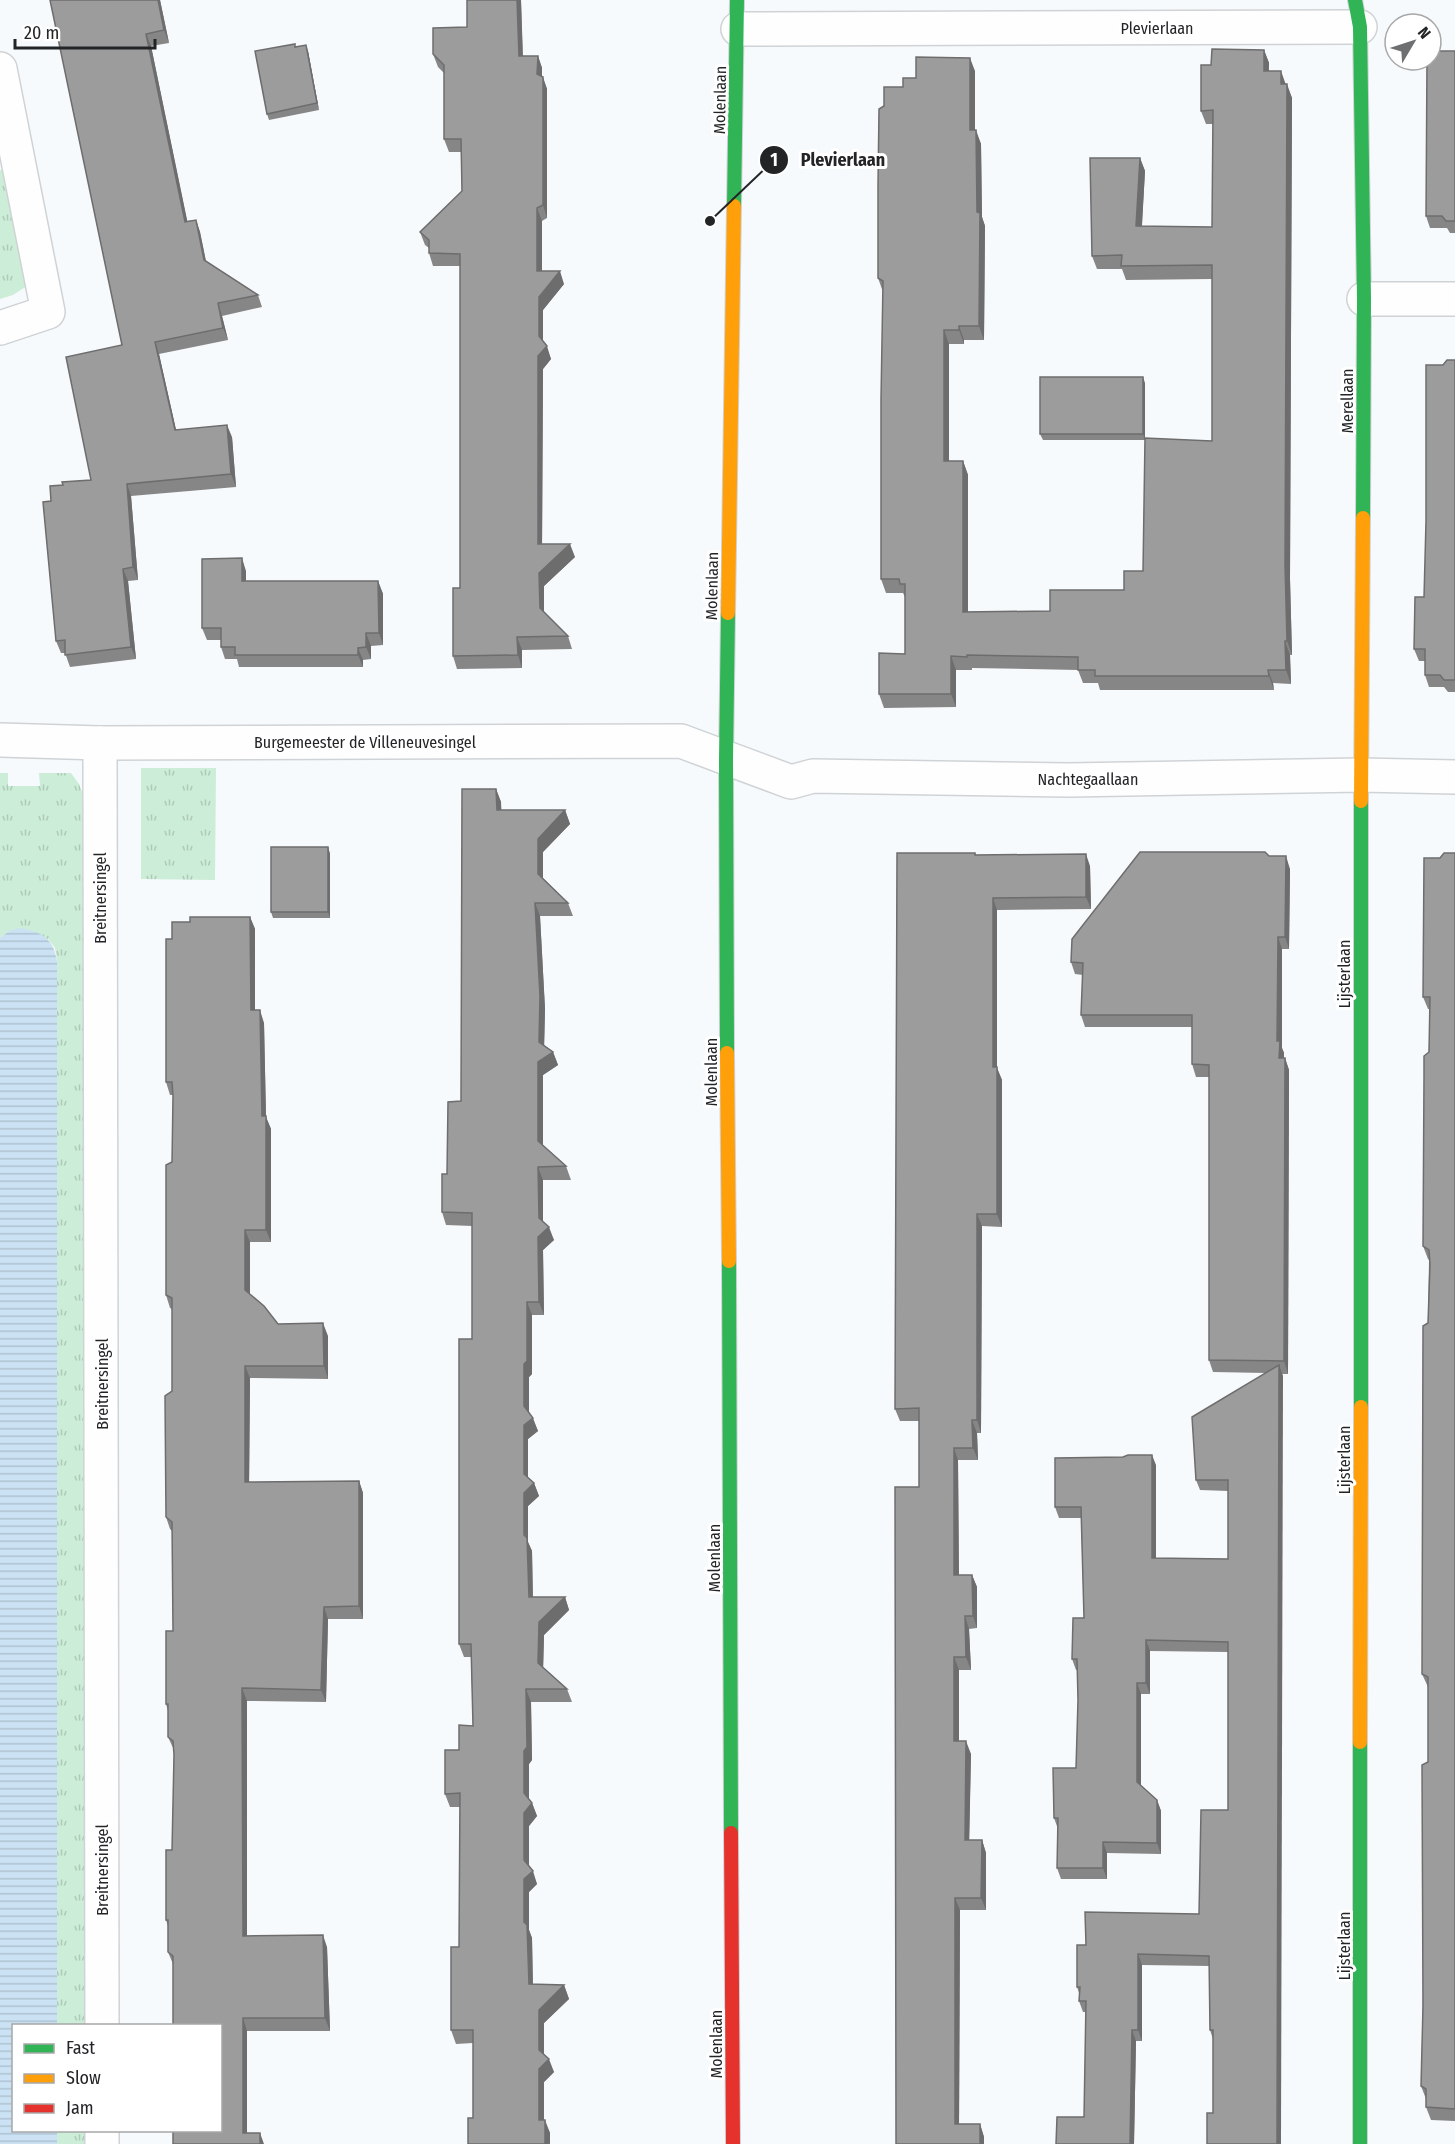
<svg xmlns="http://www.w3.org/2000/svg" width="1455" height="2144" font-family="'Fira Sans Condensed',sans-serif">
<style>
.grass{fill:url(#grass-tufts)}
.water{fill:url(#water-rules)}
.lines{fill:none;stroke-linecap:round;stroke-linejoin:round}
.street-casing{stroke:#d0d3d5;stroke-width:36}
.fast-casing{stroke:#d0d3d5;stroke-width:16}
.slow-casing{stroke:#d0d3d5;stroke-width:16}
.jam-casing{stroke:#d0d3d5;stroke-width:16}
.street{stroke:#fefeff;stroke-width:33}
.fast{stroke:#30b455;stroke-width:14}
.slow{stroke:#ff9f0a;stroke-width:14}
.jam{stroke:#e5322d;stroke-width:14}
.wall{fill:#878687}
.shaded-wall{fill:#6e6d6e}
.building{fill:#9d9c9d;stroke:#6e6d6e;stroke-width:1.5}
.labels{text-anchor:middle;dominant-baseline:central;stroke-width:6;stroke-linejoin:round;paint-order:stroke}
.street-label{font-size:16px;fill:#222426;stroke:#fff}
.leader{fill:none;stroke:#222426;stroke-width:2}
.callout-dot{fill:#222426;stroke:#fff;stroke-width:2}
.mark-label{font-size:18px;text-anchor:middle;font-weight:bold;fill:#fff}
.callout-label{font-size:18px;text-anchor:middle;font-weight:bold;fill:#222426;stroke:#fff;stroke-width:6;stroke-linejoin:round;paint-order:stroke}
</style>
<defs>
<pattern id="grass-tufts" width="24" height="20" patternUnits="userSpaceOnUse" patternTransform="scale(1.5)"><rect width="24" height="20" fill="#ccedd7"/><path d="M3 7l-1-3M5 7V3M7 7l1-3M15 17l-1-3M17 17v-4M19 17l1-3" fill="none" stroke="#afcbb8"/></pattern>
<pattern id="water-rules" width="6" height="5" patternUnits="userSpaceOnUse" patternTransform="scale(1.5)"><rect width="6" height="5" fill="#cbe2f4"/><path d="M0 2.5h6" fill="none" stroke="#aec2d1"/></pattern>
</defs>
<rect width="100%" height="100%" fill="#f7fafc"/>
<g class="grass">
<polygon points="6,169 27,286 13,295 0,299 0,170"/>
<polygon points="141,768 216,768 215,880 141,879"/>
<polygon points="0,773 8,773 8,786 40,786 39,773 71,773 79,784 84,797 86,2025 57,2025 57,961 55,948 48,939 9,931 0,938"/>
<rect x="57" y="2131" width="29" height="13"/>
</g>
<path class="water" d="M21,928C43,933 53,938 57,961V2025L14,2026V2130L57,2131V2144H0V938L9,931Z"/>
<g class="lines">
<defs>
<g id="street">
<polyline points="738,29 1360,27"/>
<polyline points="0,69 48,312 0,328"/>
<polyline points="1364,299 1455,299"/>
<polyline points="0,740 100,743 681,741 791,782 813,776 1069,780 1361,775 1455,777"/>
<polyline points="100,743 102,2026"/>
<polyline points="102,2130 102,2144"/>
</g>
<g id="fast">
<polyline points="1355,0 1360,27 1364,299 1363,518"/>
<polyline points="734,206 737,0"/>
<polyline points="727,1053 726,759 728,613"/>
<polyline points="729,1261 731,1833"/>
<polyline points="1361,1407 1361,801"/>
<polyline points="1360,2144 1360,1742"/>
</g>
<g id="slow">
<polyline points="728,613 734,206"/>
<polyline points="1361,801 1363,518"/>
<polyline points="727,1053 729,1261"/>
<polyline points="1360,1742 1361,1407"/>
</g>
<polyline id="jam" points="731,1833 733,2144"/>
</defs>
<use href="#street" class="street-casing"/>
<use href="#fast" class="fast-casing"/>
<use href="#slow" class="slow-casing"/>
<use href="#jam" class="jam-casing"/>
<use href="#street" class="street"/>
<use href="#fast" class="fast"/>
<use href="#slow" class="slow"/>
<use href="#jam" class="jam"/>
</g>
<g class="wall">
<polygon points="50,0 160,0 169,43 151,46 187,221 196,220 200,232 206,261 258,295 262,307 222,316 228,340 159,354 176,430 232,437 236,487 131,496 138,580 128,581 136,659 70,667 65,653 61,653 56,641 51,501 63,485 91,480 122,345"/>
<polygon points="467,0 521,0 523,56 538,56 542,68 542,76 547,89 547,218 542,221 542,271 564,284 543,310 543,342 551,359 543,369 542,544 575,557 544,586 544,613 568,636 572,649 522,650 522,668 457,669 453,656 460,588 460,266 433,266 429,253 429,248 425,245 420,232 462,191 461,152 449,152 444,139 444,73 438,67 433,54 467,27"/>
<polygon points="296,47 308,51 319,110 269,120 267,114"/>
<polygon points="1264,50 1269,63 1269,71 1286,84 1292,98 1290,579 1292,655 1290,655 1291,684 1273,683 1274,690 1100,690 1098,683 1083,683 1078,670 972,668 972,670 956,670 956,707 884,708 879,694 905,654 905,597 903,593 886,593 881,579 883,292 878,278 884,106 903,87 916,78 975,71 975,130 981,144 982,217 985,226 984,340 964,340 964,344 949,344 949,461 963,461 968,475 968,612 1050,611 1124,590 1143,571 1145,440 1043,440 1040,434 1145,383 1145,438 1212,441 1212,279 1126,280 1122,269 1097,269 1092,256 1140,158 1145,171 1142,226 1212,227 1213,124 1206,124 1201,111 1211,65"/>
<polygon points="1455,51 1455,233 1450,233 1447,228 1430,228 1426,216"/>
<polygon points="1455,360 1455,692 1448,692 1444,687 1429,687 1425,675 1425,661 1419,661 1414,649 1424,597 1443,365"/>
<polygon points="246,571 246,581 378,581 383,594 383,645 371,646 371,659 363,660 363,667 239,667 237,659 225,659 221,647 221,640 207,640 202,628"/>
<polygon points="496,789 501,802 501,810 565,810 570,824 543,852 543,878 568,903 573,916 540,916 545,1009 544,1045 553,1052 558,1065 543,1075 543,1145 566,1166 571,1180 543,1180 543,1222 554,1240 543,1250 544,1315 532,1315 532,1374 529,1377 529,1412 538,1431 528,1439 528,1478 534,1483 539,1496 528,1506 528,1542 532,1551 533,1597 565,1597 569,1610 544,1635 543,1667 567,1689 572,1702 531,1702 532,1760 529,1764 529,1799 532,1803 537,1816 529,1826 529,1866 537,1884 529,1892 529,1930 532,1938 533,1984 564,1985 569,1999 544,2023 544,2054 554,2072 544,2082 544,2120 550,2133 473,2118 473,2043 456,2044 451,2030 459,1947 460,1807 450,1807 445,1794 459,1750 473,1726 471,1657 464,1657 459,1644 472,1339 472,1226 446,1225 442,1212 447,1174 461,1101"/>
<polygon points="328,847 330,854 330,918 273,918 271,912"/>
<polygon points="975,853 976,855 1090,866 1091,909 997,910 997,1068 1002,1080 1002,1227 982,1226 981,1433 977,1433 978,1460 958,1460 959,1575 972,1575 977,1587 977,1628 969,1629 971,1670 959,1670 959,1741 971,1754 969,1840 982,1840 986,1853 986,1910 960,1910 959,2124 980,2124 984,2137 984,2144 896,2144 919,1487 919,1421 900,1421 895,1409"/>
<polygon points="1455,853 1455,2121 1431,2120 1426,2107 1426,2099 1421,2086 1428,1762 1428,1687 1422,1674 1429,1260 1428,1259 1423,1246 1430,1009 1428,1009 1423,997 1440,858"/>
<polygon points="1269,856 1290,869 1289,949 1282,949 1282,1048 1284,1053 1284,1058 1285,1058 1289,1070 1288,1374 1282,1374 1283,1376 1213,2113 1213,2039 1210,2030 1209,1966 1142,1965 1142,2041 1136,2041 1134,2144 1056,2144 1084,2117 1086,2012 1083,2012 1079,2001 1079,1993 1077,1987 1086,1945 1199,1914 1228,1810 1228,1652 1150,1651 1150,1694 1141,1694 1141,1786 1157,1800 1161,1811 1161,1854 1107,1853 1107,1879 1061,1879 1057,1868 1058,1829 1054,1818 1076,1768 1078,1700 1077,1670 1076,1670 1072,1659 1084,1618 1081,1518 1059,1518 1055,1507 1156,1465 1156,1558 1228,1559 1228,1491 1200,1490 1196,1480 1266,1373 1213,1372 1209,1360 1209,1077 1196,1077 1192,1064 1192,1027 1085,1027 1081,1015 1083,975 1075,974 1071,962"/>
<polygon points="250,917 255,929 255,1010 264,1023 266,1117 271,1129 271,1242 250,1242 250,1294 278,1324 328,1336 328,1379 250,1378 249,1482 359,1481 363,1493 363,1619 328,1619 326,1702 247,1701 247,1936 327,1947 330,2031 247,2031 247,2133 173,2144 173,1964 168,1952 168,1926 166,1920 172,1850 174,1755 174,1750 168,1737 168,1711 166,1704 173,1631 172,1531 170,1529 166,1517 172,1391 172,1309 170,1308 166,1295 172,1162 173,1095 170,1095 166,1082 190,922"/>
</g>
<g class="shaded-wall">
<polygon points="158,0 160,0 169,43 164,30"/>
<polygon points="517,0 521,0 523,68 519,56"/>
<polygon points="146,34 151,46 190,234 185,222"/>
<polygon points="306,45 308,51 319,110 317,103"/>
<polygon points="1264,50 1269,63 1268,85 1264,71"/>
<polygon points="538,56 542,68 542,86 537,74"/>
<polygon points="970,58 975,71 975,144 970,130"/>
<polygon points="1281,71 1286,85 1281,84"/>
<polygon points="543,77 547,89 547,218 543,205"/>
<polygon points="1287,84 1292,98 1290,579 1292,655 1287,641 1285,565"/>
<polygon points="976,130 981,144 982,217 985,226 984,340 979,326"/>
<polygon points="1140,158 1145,171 1141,240 1136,226"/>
<polygon points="537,208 542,221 542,284 537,271"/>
<polygon points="196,220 200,232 208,272 204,260"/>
<polygon points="560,271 564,284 543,310 543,349 539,336 539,297"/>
<polygon points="218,303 222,316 228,340 223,328"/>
<polygon points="959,326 964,340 964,344 959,330"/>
<polygon points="944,330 949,344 949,474 944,461"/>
<polygon points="155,342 159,354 179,443 175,430"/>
<polygon points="547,346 551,359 543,369 542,557 538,544 538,356"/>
<polygon points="1143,377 1145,383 1145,440 1143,434"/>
<polygon points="227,425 232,437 236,487 231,474"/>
<polygon points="963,461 968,475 968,625 963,612"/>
<polygon points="127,484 131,496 138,580 133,567"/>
<polygon points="570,544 575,557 544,586 544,621 540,608 539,573"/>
<polygon points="242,558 246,571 246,593 242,581"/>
<polygon points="123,569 128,581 136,659 131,647"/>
<polygon points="378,581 383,594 383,645 379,633"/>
<polygon points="366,633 371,646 371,659 366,647"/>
<polygon points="517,637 522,650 522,668 518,655"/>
<polygon points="1285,641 1290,655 1291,684 1286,670"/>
<polygon points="358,648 363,660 363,667 358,655"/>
<polygon points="951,656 956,670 956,707 951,694"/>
<polygon points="1268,670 1273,683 1274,690 1269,676"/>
<polygon points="496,789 501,802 502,823 497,810"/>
<polygon points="565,810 570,824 543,852 543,887 538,874 538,839"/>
<polygon points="328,847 330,854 330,918 328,912"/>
<polygon points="1086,854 1090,866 1091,909 1086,897"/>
<polygon points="1286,856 1290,869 1289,949 1285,937"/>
<polygon points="993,898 997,910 997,1068 1002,1080 1002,1227 997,1214 993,1067"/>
<polygon points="535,903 540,916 545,1009 544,1055 539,1042"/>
<polygon points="250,917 255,929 255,1023 251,1010"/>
<polygon points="1278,937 1282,949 1282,1048 1284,1053 1284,1070 1279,1058 1277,1041"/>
<polygon points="260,1010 264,1023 266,1117 271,1129 271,1242 266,1230 262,1116"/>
<polygon points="553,1052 558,1065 543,1075 543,1154 538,1141 538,1062"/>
<polygon points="1285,1058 1289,1070 1288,1374 1284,1361"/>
<polygon points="538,1167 543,1180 543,1231 539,1218"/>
<polygon points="977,1214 982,1226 981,1433 977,1420"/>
<polygon points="549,1227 554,1240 543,1250 544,1315 539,1302 538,1237"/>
<polygon points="245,1230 250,1242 250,1303 245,1290"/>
<polygon points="527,1302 532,1315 532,1374 529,1377 529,1419 524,1406 524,1364"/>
<polygon points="323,1323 328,1336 328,1379 324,1366"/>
<polygon points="1279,1365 1283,1376 1281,2144 1277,2144"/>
<polygon points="245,1366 250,1378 249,1495 245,1482"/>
<polygon points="533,1418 538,1431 528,1439 528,1487 524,1474 524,1425"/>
<polygon points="972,1420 977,1433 978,1460 973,1448"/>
<polygon points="954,1448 958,1460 959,1587 954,1575"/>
<polygon points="1152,1455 1156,1465 1156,1569 1152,1558"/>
<polygon points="359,1481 363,1493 363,1619 359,1606"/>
<polygon points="534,1483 539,1496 528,1506 528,1542 532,1551 533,1610 529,1597 524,1535 524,1493"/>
<polygon points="972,1575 977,1587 977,1628 973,1616"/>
<polygon points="565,1597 569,1610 544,1635 543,1676 538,1663 539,1622"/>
<polygon points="324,1607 328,1619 326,1702 321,1690"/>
<polygon points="965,1616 969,1629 971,1670 966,1657"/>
<polygon points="1146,1640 1150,1651 1150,1694 1146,1683"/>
<polygon points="954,1657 959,1670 959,1753 954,1741"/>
<polygon points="1137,1683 1141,1694 1141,1793 1137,1782"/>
<polygon points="242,1688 247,1701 247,1948 243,1936"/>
<polygon points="526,1689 531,1702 532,1760 529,1764 529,1806 524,1793 524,1751"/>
<polygon points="966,1741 971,1754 969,1853 965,1840"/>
<polygon points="1157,1800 1161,1811 1161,1854 1157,1843"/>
<polygon points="532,1803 537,1816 529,1826 529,1873 524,1860 524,1813"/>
<polygon points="982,1840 986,1853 986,1910 981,1898"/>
<polygon points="1103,1842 1107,1853 1107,1879 1103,1868"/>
<polygon points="533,1871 537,1884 529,1892 529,1930 532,1938 533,1997 529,1984 524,1922 524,1879"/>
<polygon points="955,1898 960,1910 959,2137 955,2124"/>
<polygon points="323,1935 327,1947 330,2031 325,2018"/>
<polygon points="1138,1954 1142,1965 1142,2041 1138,2030"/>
<polygon points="564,1985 569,1999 544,2023 544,2063 539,2050 539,2010"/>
<polygon points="243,2018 247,2031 247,2144 243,2133"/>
<polygon points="1132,2030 1136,2041 1134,2144 1130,2144"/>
<polygon points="549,2059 554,2072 544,2082 544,2133 539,2120 539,2069"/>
<polygon points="545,2120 550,2133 550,2144 545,2144"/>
<polygon points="980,2124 984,2137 984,2144 980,2144"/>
<polygon points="260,2133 264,2144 260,2144"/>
</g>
<g class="building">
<polygon points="50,0 158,0 164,30 146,34 185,222 196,220 204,260 258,295 218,303 223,328 155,342 175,430 227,425 231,474 127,484 133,567 123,569 131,647 65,655 65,640 56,641 43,502 51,501 50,486 63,485 62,482 91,480 66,357 122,345"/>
<polygon points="467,0 517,0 519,56 538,56 537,74 543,77 543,205 537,208 537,271 560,271 539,297 539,336 547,346 538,356 538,544 570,544 539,573 540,608 568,636 517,637 518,655 453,656 453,588 460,588 460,254 429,253 429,240 420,232 462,191 461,139 444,139 444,65 433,54 433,28 467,27"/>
<polygon points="295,44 295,47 306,45 317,103 267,114 255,51"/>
<polygon points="1212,49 1264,50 1264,71 1281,71 1281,84 1287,84 1285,565 1287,641 1285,641 1286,670 1268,670 1269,676 1095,676 1095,670 1078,670 1078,657 967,655 967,657 951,656 951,694 879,694 879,653 905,654 905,584 900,584 899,579 881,579 881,399 883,281 878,278 878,186 879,109 884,106 884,87 903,87 903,78 916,78 916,57 970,58 970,130 976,130 977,212 980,213 979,326 959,326 959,330 944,330 944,461 963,461 963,612 1050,611 1050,590 1124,590 1124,571 1143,571 1145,438 1212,441 1212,265 1121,266 1122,255 1092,256 1090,158 1140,158 1136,226 1212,227 1213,110 1201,111 1201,65 1211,65"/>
<polygon points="1431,51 1455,51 1455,221 1446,221 1442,216 1426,216 1427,60 1431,60"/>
<polygon points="1447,360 1455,360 1455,680 1444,680 1440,675 1425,675 1425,649 1414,649 1415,597 1424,597 1426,521 1426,365 1443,365"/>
<rect x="1040" y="377" width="103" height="57"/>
<polygon points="242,558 242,581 378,581 379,633 366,633 366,647 358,648 358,655 235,655 235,647 221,647 221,628 202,628 202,559"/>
<polygon points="462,789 496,789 497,810 565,810 538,839 538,874 568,903 535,903 540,996 539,1042 553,1052 538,1062 538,1141 566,1166 538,1167 539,1218 549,1227 538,1237 539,1302 527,1302 527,1361 524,1364 524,1406 533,1418 524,1425 524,1474 534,1483 524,1493 524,1535 527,1538 529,1597 565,1597 539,1622 538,1663 567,1689 526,1689 527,1747 524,1751 524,1793 532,1803 524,1813 524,1860 533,1871 524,1879 524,1922 527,1925 529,1984 564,1985 539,2010 539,2050 549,2059 539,2069 539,2120 545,2120 545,2144 468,2144 468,2118 473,2118 473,2030 451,2030 451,1947 459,1947 460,1793 445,1794 445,1750 459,1750 459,1725 473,1726 471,1644 459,1644 459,1339 472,1339 472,1213 442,1212 442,1174 447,1174 448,1102 461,1101"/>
<rect x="271" y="847" width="57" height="65"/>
<polygon points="1140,852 1265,852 1269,856 1286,856 1285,937 1278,937 1277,1041 1280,1041 1279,1058 1285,1058 1284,1361 1209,1360 1209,1065 1192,1064 1192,1015 1081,1015 1083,963 1071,962 1072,939"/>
<polygon points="897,853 975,853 975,855 1086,854 1086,897 993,898 993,1067 997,1067 997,1214 977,1214 977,1420 972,1420 973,1448 954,1448 954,1575 972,1575 973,1616 965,1616 966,1657 954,1657 954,1741 966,1741 965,1840 982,1840 981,1898 955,1898 955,2124 980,2124 980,2144 896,2144 895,1487 919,1487 919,1408 895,1409"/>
<polygon points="1444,853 1455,853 1455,2109 1426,2107 1426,2089 1421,2086 1423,2006 1422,1765 1428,1762 1428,1677 1422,1674 1423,1326 1428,1323 1430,1265 1429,1250 1423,1246 1424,1076 1424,1056 1429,1052 1430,997 1423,997 1424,858 1440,858"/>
<polygon points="190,917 250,917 251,1010 260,1010 262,1116 266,1116 266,1230 245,1230 245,1290 264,1306 278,1324 323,1323 324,1366 245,1366 245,1482 359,1481 359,1606 324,1607 321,1690 242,1688 243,1936 323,1935 325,2018 243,2018 243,2133 260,2133 260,2144 173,2144 173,2130 220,2130 220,2025 173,2025 173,1956 168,1952 168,1920 166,1920 166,1850 172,1850 174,1755 173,1741 168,1737 168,1704 166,1704 166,1631 173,1631 172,1522 166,1517 165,1396 172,1391 172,1298 166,1295 166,1165 172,1162 173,1096 172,1082 166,1082 166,939 172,939 172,922 190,922"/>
<polygon points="1279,1365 1277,2144 1207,2144 1207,2113 1213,2113 1213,2030 1210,2030 1209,1956 1138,1954 1138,2030 1132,2030 1130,2144 1056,2144 1057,2117 1084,2117 1086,2001 1079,2001 1080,1987 1077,1987 1077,1945 1086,1945 1085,1912 1199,1914 1201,1810 1228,1810 1228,1642 1146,1640 1146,1683 1137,1683 1137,1782 1157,1800 1157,1843 1103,1842 1103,1868 1057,1868 1058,1818 1054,1818 1053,1768 1076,1768 1078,1700 1077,1659 1072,1659 1073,1618 1084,1618 1081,1507 1055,1507 1055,1458 1123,1457 1128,1455 1152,1455 1152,1558 1228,1559 1228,1480 1196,1480 1192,1417"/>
</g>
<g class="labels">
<g class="street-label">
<text x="1157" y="28">Plevierlaan</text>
<text transform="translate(720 100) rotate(-89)">Molenlaan</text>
<text transform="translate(1347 401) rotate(-90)">Merellaan</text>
<text transform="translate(712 586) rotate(-89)">Molenlaan</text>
<text x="365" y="742">Burgemeester de Villeneuvesingel</text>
<text x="1088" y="779">Nachtegaallaan</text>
<text transform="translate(100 898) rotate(-90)">Breitnersingel</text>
<text transform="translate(1344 974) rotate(-90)">Lijsterlaan</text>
<text transform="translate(711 1072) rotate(-90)">Molenlaan</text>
<text transform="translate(102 1384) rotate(-90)">Breitnersingel</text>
<text transform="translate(1344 1460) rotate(-90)">Lijsterlaan</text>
<text transform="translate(714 1558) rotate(-90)">Molenlaan</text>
<text transform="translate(102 1870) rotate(-90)">Breitnersingel</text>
<text transform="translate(1344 1946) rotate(-90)">Lijsterlaan</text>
<text transform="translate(716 2044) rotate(-90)">Molenlaan</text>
</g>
</g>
<path class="leader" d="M710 221L774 160"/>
<g class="callout-dot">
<circle cx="710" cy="221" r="6"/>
<circle cx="774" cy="160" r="15"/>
</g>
<g class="mark-label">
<text x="774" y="166">1</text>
</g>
<g class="callout-label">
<text x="843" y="166">Plevierlaan</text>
</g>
<rect x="12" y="2024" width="210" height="108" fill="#ffffff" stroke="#a7a7a8" stroke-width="1.5"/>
<rect x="24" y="2044" width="30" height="9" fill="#30b455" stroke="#a7a7a8" stroke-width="1.5"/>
<text x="66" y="2054" font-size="18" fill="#222426">Fast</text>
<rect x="24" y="2074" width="30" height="9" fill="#ff9f0a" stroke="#a7a7a8" stroke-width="1.5"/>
<text x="66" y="2084" font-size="18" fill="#222426">Slow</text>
<rect x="24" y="2104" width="30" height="9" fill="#e5322d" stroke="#a7a7a8" stroke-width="1.5"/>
<text x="66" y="2114" font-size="18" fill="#222426">Jam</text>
<g transform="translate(1413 42) rotate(51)"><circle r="28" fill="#ffffff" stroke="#a7a7a8" stroke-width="1.5"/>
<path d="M0-4.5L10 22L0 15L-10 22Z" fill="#6d6f71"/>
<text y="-9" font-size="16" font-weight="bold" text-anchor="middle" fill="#222426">N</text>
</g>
<path d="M15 39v9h140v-9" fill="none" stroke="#222426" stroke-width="3"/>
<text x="24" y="39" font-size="18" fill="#222426" stroke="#ffffff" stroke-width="4.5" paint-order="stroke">20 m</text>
</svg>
